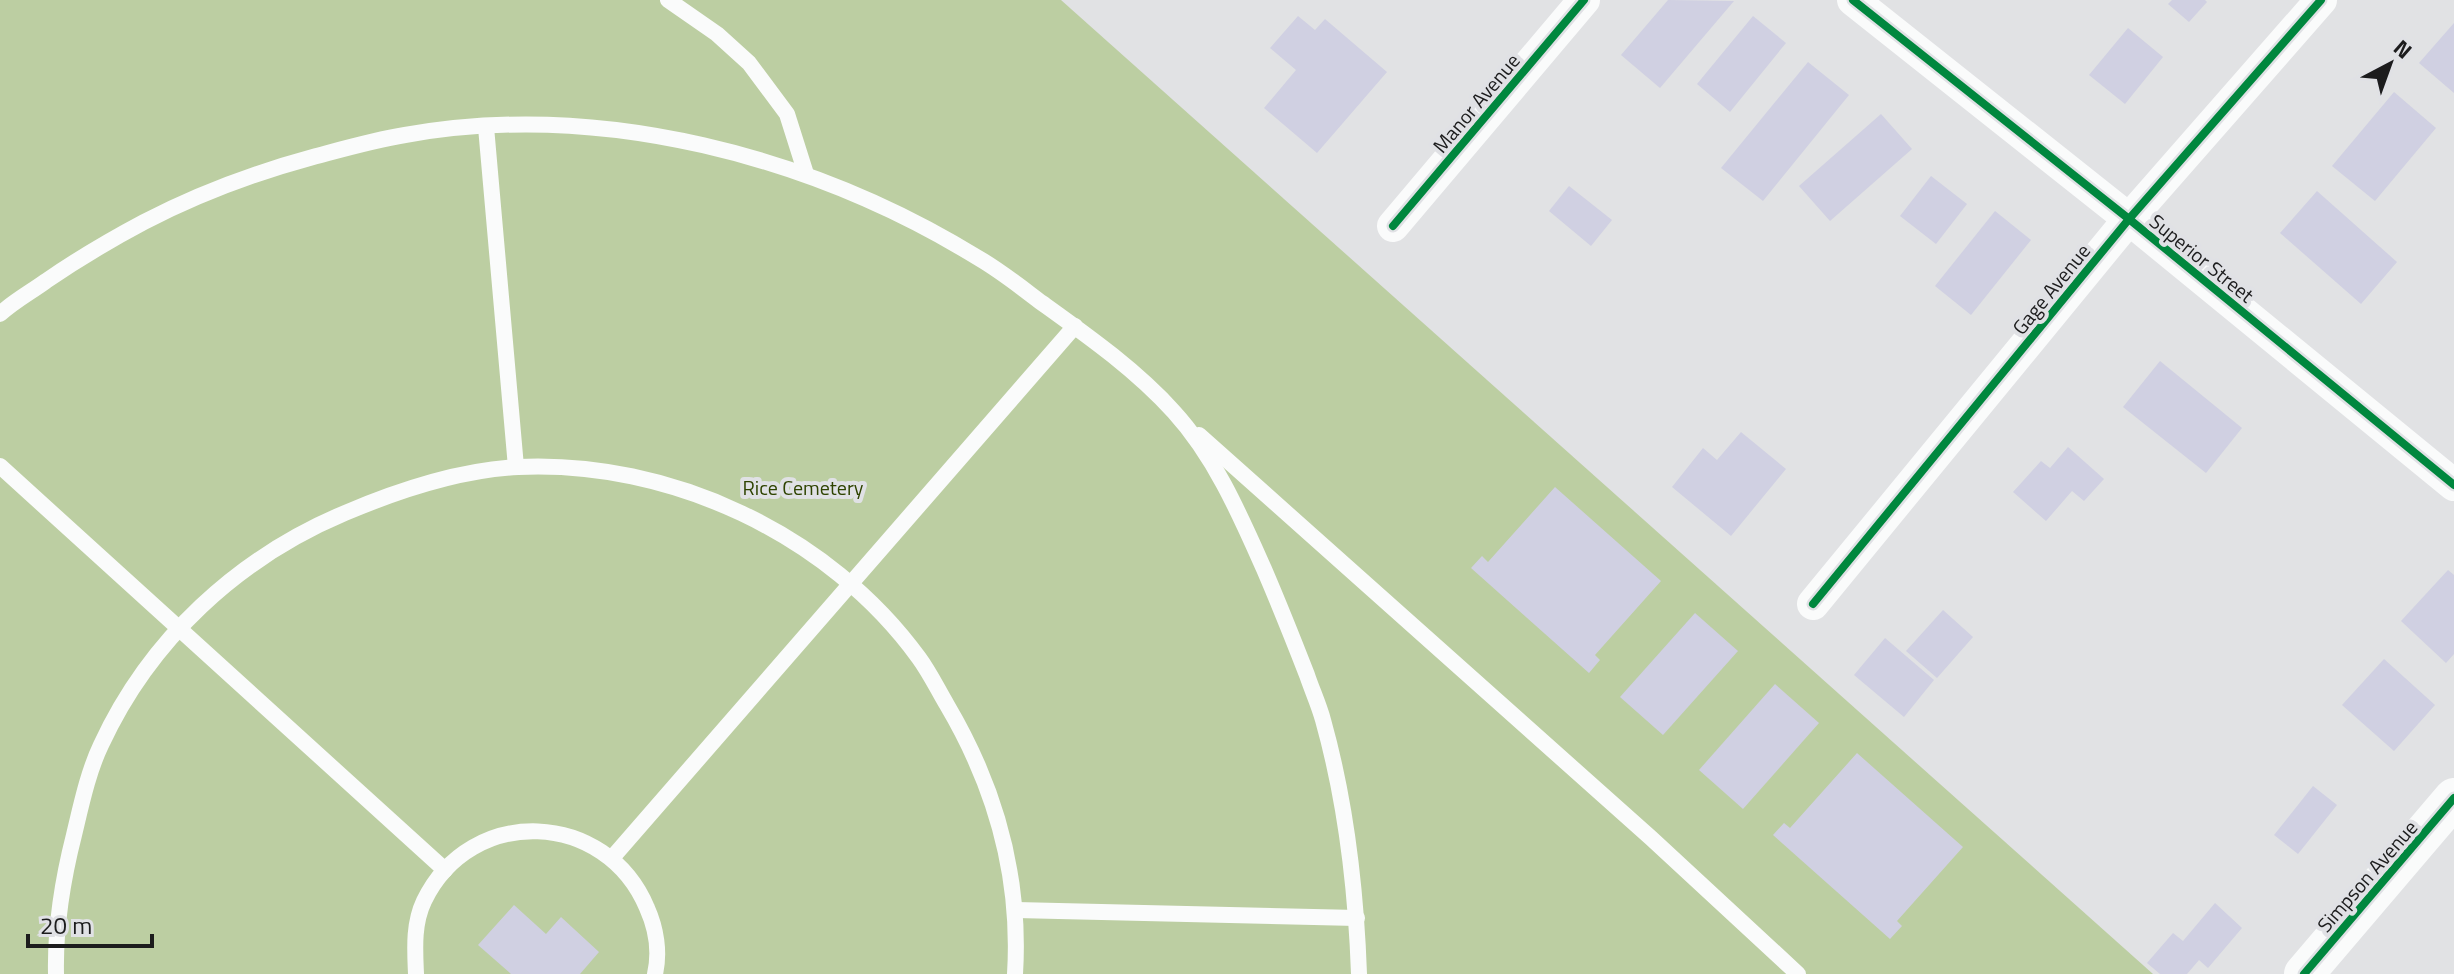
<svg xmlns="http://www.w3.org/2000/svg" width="2454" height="974" font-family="'Titillium Web',sans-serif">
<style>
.green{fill:#bccea2}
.building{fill:#d0d0e2}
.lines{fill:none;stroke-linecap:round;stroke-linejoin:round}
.service{stroke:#fafbfb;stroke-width:16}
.minor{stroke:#fafbfb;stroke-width:32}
.tertiary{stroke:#fafbfb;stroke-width:40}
.cycleway-casing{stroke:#e0e1e5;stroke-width:13}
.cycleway{stroke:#00873e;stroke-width:8}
.labels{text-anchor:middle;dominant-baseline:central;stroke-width:8;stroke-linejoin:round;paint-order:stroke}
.street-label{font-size:20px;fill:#1c1c1d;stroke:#e0e1e5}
.park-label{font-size:20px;fill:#2e4300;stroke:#e0e1e5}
</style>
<rect width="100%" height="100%" fill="#e1e2e4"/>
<polygon class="green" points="0,0 1061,0 2153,974 0,974"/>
<g class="building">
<polygon points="1668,0 1734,1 1660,88 1621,55"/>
<polygon points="2172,0 2205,0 2207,2 2189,22 2168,4"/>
<polygon points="1298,16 1315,30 1325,19 1387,72 1317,153 1264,108 1296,70 1270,48"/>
<polygon points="1753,16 1786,43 1730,112 1697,84"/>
<polygon points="2454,23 2454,93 2419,63"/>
<polygon points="2128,28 2163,57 2125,104 2089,75"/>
<polygon points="1808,62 1849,95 1763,201 1721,168"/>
<polygon points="2394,92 2436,128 2375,201 2332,166"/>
<polygon points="1881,114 1912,149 1830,221 1799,186"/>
<polygon points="1931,176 1967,204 1936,244 1900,216"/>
<polygon points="1569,186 1612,220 1591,246 1549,211"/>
<polygon points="2317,191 2397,262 2361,304 2280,233"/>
<polygon points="1995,211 2031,240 1971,315 1935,286"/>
<polygon points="2160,361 2242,428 2206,473 2123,407"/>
<polygon points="1741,432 1786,469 1731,536 1672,487 1703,448 1717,460"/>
<polygon points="2068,447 2104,479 2084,501 2072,491 2046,521 2013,492 2041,461 2050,468"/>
<polygon points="1555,487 1661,581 1595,655 1600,660 1589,673 1471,568 1482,556 1488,562"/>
<polygon points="2448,570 2454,575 2454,654 2446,663 2401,621"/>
<polygon points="1943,610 1973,637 1937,678 1906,651"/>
<polygon points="1695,613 1738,651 1663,735 1620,697"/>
<polygon points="1885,638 1934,680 1904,717 1854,675"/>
<polygon points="2384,659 2435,705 2394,751 2342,705"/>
<polygon points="1775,684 1819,723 1743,809 1699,770"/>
<polygon points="1857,753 1963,847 1897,921 1902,926 1890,939 1773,835 1784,823 1790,828"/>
<polygon points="2313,786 2337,805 2298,854 2274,835"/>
<polygon points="2215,903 2242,928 2208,968 2199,960 2187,974 2160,974 2147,963 2173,933 2183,941"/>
<polygon points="514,905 546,934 561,917 599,952 580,974 511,974 478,945"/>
</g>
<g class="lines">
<g class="service">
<polyline points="668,0 717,34 749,63 787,114 806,174"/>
<polyline points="486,127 516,467"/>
<path d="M0,314C14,301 31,292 46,281C78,259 110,240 144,222C198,194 254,173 313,157C343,149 374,140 405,135C601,100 813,156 980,259C1002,272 1022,288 1042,303C1088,336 1136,370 1174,412C1215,457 1240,515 1264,569C1279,604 1293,639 1307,675C1312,690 1319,705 1323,720C1346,802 1356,889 1359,974"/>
<polyline points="1199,435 1651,838 1798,974"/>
<polyline points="0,466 445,870"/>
<polyline points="612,858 1075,326"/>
<polyline points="1016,910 1357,918"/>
<path d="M56,974C55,926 62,882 74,835C81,806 88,772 101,745C150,639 238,558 345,513C399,490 459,470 518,467C670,460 829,534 919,658C930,673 938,690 947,705C996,788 1021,877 1015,974"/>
<path d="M416,974C415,950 413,924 424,901C471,804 606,810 647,908C656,928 660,952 655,974"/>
</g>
<g class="minor">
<polyline points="1853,0 2129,219 2454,485"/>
<polyline points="1393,226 1584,0"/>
<polyline points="1813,604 2129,219 2321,0"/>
</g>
<polyline class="tertiary" points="2304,974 2454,798"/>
<defs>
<g id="cycleway">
<polyline points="1853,0 2129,219 2454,485"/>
<polyline points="1393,226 1584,0"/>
<polyline points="1813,604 2129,219 2321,0"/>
<polyline points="2304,974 2454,798"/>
</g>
</defs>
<use href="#cycleway" class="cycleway-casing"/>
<use href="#cycleway" class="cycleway"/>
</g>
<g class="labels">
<g class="street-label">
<text transform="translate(1476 103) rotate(-50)">Manor Avenue</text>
<text transform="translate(2202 258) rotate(39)">Superior Street</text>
<text transform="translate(2051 289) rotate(-51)">Gage Avenue</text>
<text transform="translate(2367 876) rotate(-49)">Simpson Avenue</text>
</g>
<g class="park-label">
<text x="803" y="487">Rice Cemetery</text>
</g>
</g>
<g transform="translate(2390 64) rotate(41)" stroke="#e0e1e5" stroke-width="6" paint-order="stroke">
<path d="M0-6L14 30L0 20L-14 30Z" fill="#1c1c1d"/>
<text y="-12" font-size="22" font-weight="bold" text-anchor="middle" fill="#1c1c1d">N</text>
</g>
<path d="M28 934v12h124v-12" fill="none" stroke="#1c1c1d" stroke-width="4"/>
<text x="40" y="934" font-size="24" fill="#1c1c1d" stroke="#e0e1e5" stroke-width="6" paint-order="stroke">20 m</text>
</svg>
